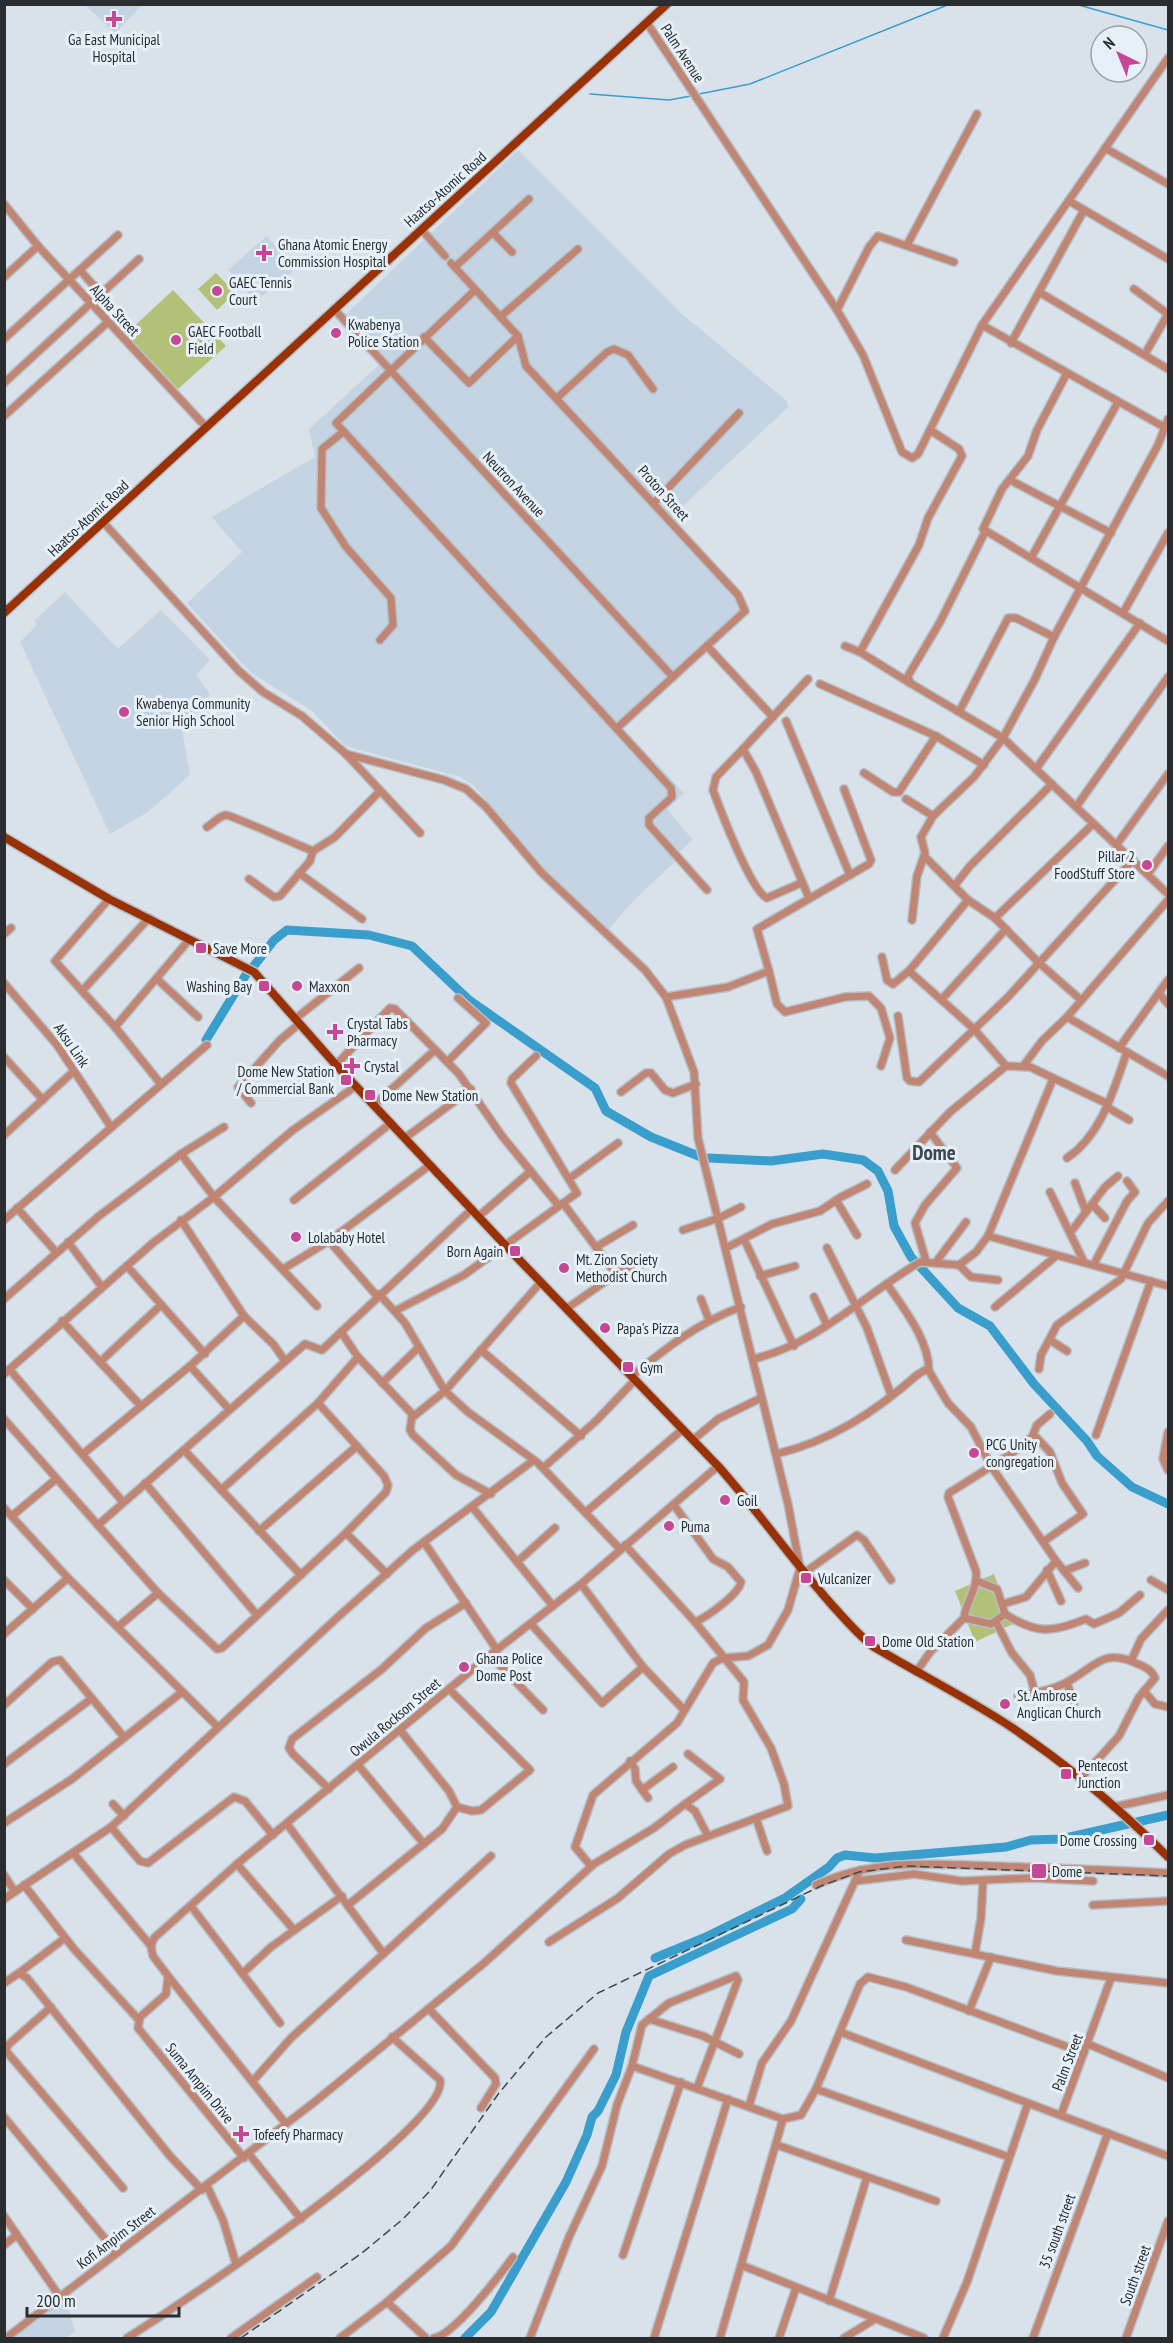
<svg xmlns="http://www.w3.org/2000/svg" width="1173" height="2343" font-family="'PT Sans Narrow',sans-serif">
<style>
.built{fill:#c5d4e2}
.green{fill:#b2c177}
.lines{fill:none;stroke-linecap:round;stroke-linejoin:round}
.stream{stroke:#399ecb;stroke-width:1.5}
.river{stroke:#399ecb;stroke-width:9}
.minor-casing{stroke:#b6bec6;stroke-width:10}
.major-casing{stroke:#b6bec6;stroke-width:11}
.minor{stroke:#c08673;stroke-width:7}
.major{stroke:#993105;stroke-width:8}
.rail{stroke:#42474b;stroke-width:1.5;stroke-dasharray:9 4.5;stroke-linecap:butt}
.poi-dot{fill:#c64794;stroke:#e6f0f8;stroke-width:2}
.labels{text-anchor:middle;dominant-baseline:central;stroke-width:6;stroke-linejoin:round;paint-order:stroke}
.poi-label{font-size:15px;fill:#292d30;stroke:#e6f0f8;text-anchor:start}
.street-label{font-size:15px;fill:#292d30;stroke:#e6f0f8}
.district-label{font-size:21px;font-weight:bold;fill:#3f474e;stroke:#e6f0f8}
</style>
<rect width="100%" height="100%" fill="#d9e2eb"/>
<g class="built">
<polygon points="85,5 142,5 115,33"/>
<polygon points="518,150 682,314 787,401 788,407 667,521 739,600 744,611 622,727 684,793 667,809 693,840 679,852 681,856 634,900 609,929 545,869 474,786 461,777 345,746 312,711 250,672 187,603 242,552 212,517 315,457 309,429 381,363 340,320"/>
<polygon points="267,236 295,269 284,279 286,282 281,287 277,283 262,296 258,292 252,297 228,270"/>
<polygon points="65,592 118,649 161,610 210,660 196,675 210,694 182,730 190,775 148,812 110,834 20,642 37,625 34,621"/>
<polygon points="65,2296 75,2332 65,2338 12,2338 10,2337"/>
</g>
<g class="green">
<polygon points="216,273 235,293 217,310 198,289"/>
<polygon points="173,290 226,346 178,389 126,334"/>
<polygon points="994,1574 1013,1624 975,1642 955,1591"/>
</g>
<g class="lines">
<g class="stream">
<polyline points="1075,4 1168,30"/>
<polyline points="590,94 669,100 691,96"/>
<polyline points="699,94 750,84 950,4"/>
<polyline points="798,1888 802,1891"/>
</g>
<g class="river">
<polyline points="253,967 274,940 287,930 369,935 412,946 469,1000 595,1088 606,1111 651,1137 701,1157"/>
<polyline points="206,1040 247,973"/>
<polyline points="709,1158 771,1161 823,1154 863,1160 878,1171 888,1191 894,1226 911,1257 958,1308 990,1326 1034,1384 1087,1441 1097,1456 1132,1487 1168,1504"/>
<polyline points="655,1958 706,1937 785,1898 829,1867 837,1858 845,1855 875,1858 1006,1847 1031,1840 1061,1839 1168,1815"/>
<polyline points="465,2338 491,2312 566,2182 587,2135 592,2117 598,2111 616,2075 626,2032 649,1976 792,1909 801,1899"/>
</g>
<defs>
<g id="minor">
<polyline points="647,23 837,310 863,355 902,452 912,458 918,454 982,325 1164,427"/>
<polyline points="1105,148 1168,184"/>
<polyline points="1069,201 1168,259"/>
<polyline points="4,204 38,246 206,427"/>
<polyline points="421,229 445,256"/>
<polyline points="493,233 512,252"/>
<polyline points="907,245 977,114"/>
<polyline points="451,263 518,336 526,366 738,595 745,611 617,728"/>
<polyline points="455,267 529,199"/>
<polyline points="80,270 92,284 104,291"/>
<polyline points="4,277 38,246"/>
<polyline points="1134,289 1168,314"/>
<polyline points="475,290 336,423 671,788 672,797 649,818 649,825 707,890"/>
<polyline points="1039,292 1168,369"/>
<polyline points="334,309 673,677"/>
<polyline points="837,310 869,247 878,236 954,262"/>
<polyline points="500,317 578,249"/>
<polyline points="982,325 1168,58"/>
<polyline points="424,337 469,383 518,336"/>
<polyline points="4,339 118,235"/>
<polyline points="1011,343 1084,210"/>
<polyline points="1145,354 1168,314"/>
<polyline points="1067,373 1037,430 1028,456 1002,489 983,529 1168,641"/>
<polyline points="4,383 139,259"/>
<polyline points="557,398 607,352 614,349 628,355 653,389"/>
<polyline points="4,416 108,322"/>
<polyline points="343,432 322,449 321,508 346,547 391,598 393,625 380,640"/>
<polyline points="1010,480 1111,533"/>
<polyline points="654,503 739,413"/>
<polyline points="103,522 239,671 263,692 302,716 346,754 444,780 466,789 486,807 541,872 645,970 666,997 694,1072 698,1138 788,1504 800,1568 788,1610 768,1645 748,1656 723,1658 713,1663 677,1723 593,1795 575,1847 591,1866"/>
<polyline points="985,532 940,622 908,676 910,683 1003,738 1168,894"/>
<polyline points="1031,558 1118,402"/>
<polyline points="1123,613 1168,533"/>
<polyline points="707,646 773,717"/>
<polyline points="845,646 860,652"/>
<polyline points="808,679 743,749 756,772 809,898"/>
<polyline points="910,683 860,652 919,545 928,518 962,456 959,449 930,430"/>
<polyline points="820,684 936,736 984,765"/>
<polyline points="959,712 1008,618 1016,618 1054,637"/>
<polyline points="786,721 850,875"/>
<path d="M743,749L716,777L713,790C720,809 751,891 767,898L801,883"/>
<polyline points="346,754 420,833"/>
<polyline points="1036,769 1140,623"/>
<polyline points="864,773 893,792 899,792 936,736"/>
<polyline points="906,799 933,816"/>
<polyline points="1076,807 1168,677"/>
<path d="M207,827C214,823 217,817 226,815C231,815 300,846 313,851L335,837L380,791"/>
<polyline points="1117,844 1168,774"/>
<polyline points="924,856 968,900 995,918 1038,962 1081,1000"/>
<polyline points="299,873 362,919"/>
<polyline points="1148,874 1168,846"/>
<polyline points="249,879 274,897 280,896 310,861 313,851"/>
<polyline points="955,885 970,866 1052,784"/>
<polyline points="995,918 1093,824"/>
<polyline points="912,920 917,876 925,853 921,837 933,816 974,777 1003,738 1035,679 1054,637 1158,445 1168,419"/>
<polyline points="4,934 11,928"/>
<polyline points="882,957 887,980 893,984 909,971 968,900"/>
<polyline points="769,971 757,929 869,864 871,860 844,789"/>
<polyline points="909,971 974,1029 1006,1066"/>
<polyline points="157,979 198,1017"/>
<polyline points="4,983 57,1045 111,1127"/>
<polyline points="82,991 55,961 109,899"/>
<polyline points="1159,993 1168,1004"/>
<polyline points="666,997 728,987 769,971 777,1004 785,1012 845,997 869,996 881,1008 890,1038 881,1066"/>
<polyline points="941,1000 1006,929"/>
<polyline points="898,1016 907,1078 910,1081 919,1082 1008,997 1133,860"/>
<polyline points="1067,1017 1168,1076"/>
<polyline points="295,1019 359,968"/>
<polyline points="115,1027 82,991 149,918"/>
<polyline points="1119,1048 1168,980"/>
<polyline points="4,1057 43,1100"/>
<polyline points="448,1061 486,1023 458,998"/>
<polyline points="336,1065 390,1008 395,1009 459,1074 502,1136 559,1206"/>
<polyline points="1024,1065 1042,1041 1067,1017 1168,900"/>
<polyline points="160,1083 115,1027 189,940"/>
<polyline points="621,1092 646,1073 651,1073 665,1090 673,1093 696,1084"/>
<polyline points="251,1103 238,1087 280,1040 299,1024"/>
<polyline points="374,1105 435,1050"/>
<polyline points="1107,1107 1129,1120"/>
<polyline points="4,1135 74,1071"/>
<polyline points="405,1138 471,1089"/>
<polyline points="181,1154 224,1127"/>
<path d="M1067,1158C1102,1134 1113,1091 1127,1052"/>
<polyline points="895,1170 950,1112 1006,1066 1030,1067 1108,1104"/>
<polyline points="570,1178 618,1143"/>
<polyline points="1075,1183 1086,1212"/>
<polyline points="1050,1192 1084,1262"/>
<polyline points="294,1200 391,1123"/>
<polyline points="836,1200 857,1235"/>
<polyline points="563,1203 616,1274 566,1309"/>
<polyline points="1092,1204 1105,1218"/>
<polyline points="17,1208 56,1252"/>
<polyline points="479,1216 531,1171"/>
<polyline points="4,1220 207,1045"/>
<polyline points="181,1220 244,1316 274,1345 285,1361"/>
<polyline points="683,1230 719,1218 741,1207"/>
<polyline points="1070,1233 1105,1187 1118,1176"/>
<polyline points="988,1236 1168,1286"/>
<polyline points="744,1239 794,1346"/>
<polyline points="329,1241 377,1296"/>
<polyline points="68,1242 102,1287"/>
<polyline points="596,1247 633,1225"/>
<polyline points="726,1248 772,1224 820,1211 841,1197 867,1184"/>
<polyline points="827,1248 867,1328 891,1395"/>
<polyline points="926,1261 915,1223 925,1205 957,1168 930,1132"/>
<polyline points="936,1262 966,1222"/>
<polyline points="1094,1264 1127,1201 1135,1192 1127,1181"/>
<polyline points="959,1265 971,1277 998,1280"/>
<polyline points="127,1266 205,1354"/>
<polyline points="283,1269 329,1241 430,1165"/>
<polyline points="616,1271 629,1270 647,1262"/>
<polyline points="760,1276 795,1266"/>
<path d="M887,1284C904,1309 929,1340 929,1371"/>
<polyline points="379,1294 405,1323 445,1391 468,1412 538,1463 620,1549"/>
<polyline points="814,1297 827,1325"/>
<polyline points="4,1299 99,1216 181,1154 214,1197 293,1130 356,1086"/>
<polyline points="701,1299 709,1320"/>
<polyline points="995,1307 1056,1256"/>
<polyline points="395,1311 464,1275 577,1193 511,1083 512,1079 536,1056"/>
<polyline points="62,1321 140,1405"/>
<polyline points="341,1332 358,1357 414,1416 445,1391 541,1282"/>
<polyline points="1050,1340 1067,1351"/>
<polyline points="481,1350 581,1436"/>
<path d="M753,1359C817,1344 864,1295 920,1262L959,1265L976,1252L988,1236L1053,1079"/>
<polyline points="100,1362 161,1305"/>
<polyline points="190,1366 229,1409"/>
<polyline points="1039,1369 1041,1355 1057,1325 1121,1279 1148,1223 1168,1201"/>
<polyline points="10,1370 123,1502"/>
<polyline points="4,1374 154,1242 214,1197 317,1306"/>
<path d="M632,1376C666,1348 699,1322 741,1307"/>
<polyline points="382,1383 418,1348"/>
<polyline points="412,1416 410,1430 413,1435 456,1475 491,1494"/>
<polyline points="4,1419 158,1593 217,1649 222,1648 346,1533 386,1492 388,1485 384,1476 318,1403"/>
<polyline points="1168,1432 1163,1459 1168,1470"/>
<polyline points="1034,1435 1050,1452 1062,1483 1083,1514 1043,1542"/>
<polyline points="1096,1435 1151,1281"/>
<polyline points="693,1440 718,1419 761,1398"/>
<polyline points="184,1450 301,1575"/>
<polyline points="83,1454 190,1366 244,1316"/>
<path d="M776,1454C831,1441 875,1412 917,1375L925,1370L929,1371L948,1403L971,1427L991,1466L1056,1561L1026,1597L1003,1604"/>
<polyline points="543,1468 597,1420 635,1380"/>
<polyline points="145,1483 257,1615"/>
<polyline points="221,1490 318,1403 358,1357"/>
<path d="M674,1505L713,1559L728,1567L741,1582C739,1594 707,1617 695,1622"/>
<polyline points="4,1508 68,1578 218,1727"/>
<polyline points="473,1508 553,1606"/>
<polyline points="586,1512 683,1429"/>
<polyline points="12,1516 56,1479"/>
<polyline points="98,1525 305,1344 322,1350 472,1209"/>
<polyline points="259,1531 357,1446"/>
<polyline points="346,1533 387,1574"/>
<polyline points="424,1542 497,1650"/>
<polyline points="1056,1561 1078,1588"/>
<polyline points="517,1562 555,1528"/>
<polyline points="1047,1570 1061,1601"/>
<polyline points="1064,1571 1085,1563"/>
<polyline points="804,1573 857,1535 864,1540 891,1580"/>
<polyline points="4,1580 33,1609"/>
<polyline points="1151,1580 1168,1590"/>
<polyline points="581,1584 643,1667 684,1710"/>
<path d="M1005,1614C1036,1634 1052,1633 1086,1619L1094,1624L1119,1613L1140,1595"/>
<polyline points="964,1618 991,1624 1005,1614 997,1589 977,1581"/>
<polyline points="996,1622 1012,1653 1030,1675 1035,1693"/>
<polyline points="531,1624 602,1703 643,1667"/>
<polyline points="119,1626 158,1593"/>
<polyline points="4,1634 68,1578"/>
<polyline points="490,1655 543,1710"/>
<polyline points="1131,1661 1141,1639 1168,1610"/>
<path d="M916,1672L931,1651L964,1618C966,1601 978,1589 976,1571L948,1497L949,1493L1011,1454L1032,1437L1037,1425L1050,1414"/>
<polyline points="1067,1683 1074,1703"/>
<polyline points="449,1689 530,1770 481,1810 472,1811 457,1807"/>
<polyline points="1144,1691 1155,1704 1168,1707"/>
<path d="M1018,1696C1034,1693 1053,1690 1067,1682C1096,1667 1102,1647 1138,1664C1145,1667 1152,1670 1155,1678L1139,1697L1119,1736L1080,1779"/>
<polyline points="4,1705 52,1662 60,1660 124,1737"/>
<polyline points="630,1761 635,1769 636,1781 648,1798"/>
<polyline points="4,1764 91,1699"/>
<polyline points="358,1765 424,1844"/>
<polyline points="329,1789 293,1754 289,1748 292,1739 382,1669 426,1628 466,1603"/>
<polyline points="642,1790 673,1767"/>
<polyline points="113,1804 124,1816"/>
<polyline points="685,1804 720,1779 688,1754"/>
<polyline points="1114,1807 1168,1795"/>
<polyline points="756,1818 767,1851"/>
<polyline points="4,1823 72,1779 182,1692"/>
<polyline points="287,1824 383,1953"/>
<polyline points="111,1827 140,1861 148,1863 234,1797 245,1801 273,1835"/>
<polyline points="74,1854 151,1946 153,1956 168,1976 286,2124"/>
<polyline points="237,1864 294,1930"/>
<polyline points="4,1875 15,1892"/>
<polyline points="856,1881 914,1874 962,1881 1032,1878 1093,1881"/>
<polyline points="24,1885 74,1949 139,2020"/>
<path d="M816,1885C875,1858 932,1864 995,1866C1053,1868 1111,1870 1168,1873"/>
<polyline points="4,1899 111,1827 339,1616 413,1550 534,1460"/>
<polyline points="348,1905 442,1829 457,1807 449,1791 400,1730"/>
<polyline points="1093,1905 1168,1901"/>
<polyline points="191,1906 280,2023"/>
<polyline points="906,1940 1057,1971 1168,1983"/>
<polyline points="549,1942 618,1898 669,1854 685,1845 788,1806 784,1784 771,1748 743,1700 744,1682 695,1622 625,1545"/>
<polyline points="151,1946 154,1938 237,1864 490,1655 581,1584 718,1466"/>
<polyline points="975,1953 981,1918 983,1881"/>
<polyline points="244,1972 271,1947 342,1896"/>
<polyline points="19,1973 65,1938"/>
<polyline points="168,1977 166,1994 140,2017 138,2028 244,2158"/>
<polyline points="4,1983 19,1973 27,1978 170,2156 202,2190"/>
<polyline points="51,2007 8,2045 6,2051 123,2188"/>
<polyline points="429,2009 495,2078 496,2084 481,2108"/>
<polyline points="969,2011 991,1957"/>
<polyline points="649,2019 703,2036 739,2054"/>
<polyline points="840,2032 1168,2156"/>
<polyline points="1088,2044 1168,2078"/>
<polyline points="632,2066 783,2119 801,2115 816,2089 860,1984 868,1977 906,1987 1084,2053"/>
<polyline points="253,2081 291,2038 491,1856"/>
<polyline points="816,2089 1009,2157"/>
<polyline points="749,2106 762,2063 791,2021 860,1870"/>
<polyline points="1061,2115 1111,1978"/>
<polyline points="4,2117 117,2253"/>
<polyline points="777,2145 936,2201"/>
<polyline points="249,2154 301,2219"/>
<polyline points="207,2186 223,2220 236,2264"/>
<polyline points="4,2216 60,2297"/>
<polyline points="4,2245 17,2235"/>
<polyline points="623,2255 681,2082"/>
<polyline points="741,2265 924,2338"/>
<polyline points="829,2301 867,2177"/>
<polyline points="387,2302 425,2337"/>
<polyline points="6,2338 312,2104 483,1964 594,1864 654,1828 685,1804 695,1811 708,1836"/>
<path d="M127,2338C172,2310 451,2125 440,2080L392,2037"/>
<polyline points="231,2338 317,2277"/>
<polyline points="340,2338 387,2302 451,2246 594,2049"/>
<path d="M434,2338C454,2335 500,2275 513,2257"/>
<polyline points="530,2338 569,2237 602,2166 617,2105 632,2066 642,2025 669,2003 736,1976 738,1980 697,2088"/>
<polyline points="654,2338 728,2099"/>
<polyline points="720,2338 783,2119"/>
<polyline points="779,2338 796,2288"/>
<polyline points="844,2338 875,2319"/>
<polyline points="943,2338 967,2282 1028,2103"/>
<polyline points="1033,2338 1108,2133"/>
<polyline points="1126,2338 1168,2221"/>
</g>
<g id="major">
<polyline points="4,613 667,4"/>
<path d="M4,837L109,899L254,972L336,1065L505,1245L718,1466C758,1511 792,1560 832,1605C845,1619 858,1635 874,1647C918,1673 963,1696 1005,1723C1063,1761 1119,1808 1168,1857"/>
</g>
</defs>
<use href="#minor" class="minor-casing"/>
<use href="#major" class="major-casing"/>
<use href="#minor" class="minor"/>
<use href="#major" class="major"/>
<polyline class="rail" points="241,2338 362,2253 403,2219 430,2191 499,2093 546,2037 598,1993 821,1886 859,1872 906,1866 1168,1876"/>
</g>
<g class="poi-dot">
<path d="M111 10h6v6h6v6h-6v6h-6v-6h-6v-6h6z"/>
<path d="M261 244h6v6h6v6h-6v6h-6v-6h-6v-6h6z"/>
<circle cx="217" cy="291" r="6"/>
<circle cx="336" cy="333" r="6"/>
<circle cx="176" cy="340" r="6"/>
<circle cx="124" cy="712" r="6"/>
<circle cx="1147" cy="865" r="6"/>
<rect x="195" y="942" width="12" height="12" rx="3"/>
<rect x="258" y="980" width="12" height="12" rx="3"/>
<circle cx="297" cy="986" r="6"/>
<path d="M332 1023h6v6h6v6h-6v6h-6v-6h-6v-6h6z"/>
<path d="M349 1057h6v6h6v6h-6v6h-6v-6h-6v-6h6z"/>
<rect x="340" y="1074" width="12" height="12" rx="3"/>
<rect x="364" y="1089" width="12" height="12" rx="3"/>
<circle cx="296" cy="1237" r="6"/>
<rect x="509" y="1245" width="12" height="12" rx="3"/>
<circle cx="564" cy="1268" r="6"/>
<circle cx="605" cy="1328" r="6"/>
<rect x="622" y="1361" width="12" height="12" rx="3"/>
<circle cx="974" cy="1453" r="6"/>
<circle cx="725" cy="1500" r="6"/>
<circle cx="669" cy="1526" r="6"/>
<rect x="800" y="1572" width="12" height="12" rx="3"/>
<rect x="864" y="1635" width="12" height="12" rx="3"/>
<circle cx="464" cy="1667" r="6"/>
<circle cx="1005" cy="1704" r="6"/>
<rect x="1060" y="1768" width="12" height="12" rx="3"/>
<rect x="1143" y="1834" width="12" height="12" rx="3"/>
<rect x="1031" y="1863" width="16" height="16" rx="3"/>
<path d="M238 2125h6v6h6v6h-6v6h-6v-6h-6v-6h6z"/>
</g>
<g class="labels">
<g class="poi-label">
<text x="114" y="39" text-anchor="middle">Ga East Municipal<tspan x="114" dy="17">Hospital</tspan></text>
<text x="278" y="244">Ghana Atomic Energy<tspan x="278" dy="17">Commission Hospital</tspan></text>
<text x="229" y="282">GAEC Tennis<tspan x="229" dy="17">Court</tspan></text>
<text x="348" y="324">Kwabenya<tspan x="348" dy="17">Police Station</tspan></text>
<text x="188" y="331">GAEC Football<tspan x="188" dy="17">Field</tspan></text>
<text x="136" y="703">Kwabenya Community<tspan x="136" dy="17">Senior High School</tspan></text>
<text x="1135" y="856" text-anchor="end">Pillar 2<tspan x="1135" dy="17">FoodStuff Store</tspan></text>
<text x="213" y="948">Save More</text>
<text x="252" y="986" text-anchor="end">Washing Bay</text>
<text x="309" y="986">Maxxon</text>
<text x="347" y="1023">Crystal Tabs<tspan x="347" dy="17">Pharmacy</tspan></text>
<text x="364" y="1066">Crystal</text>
<text x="334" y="1071" text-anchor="end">Dome New Station<tspan x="334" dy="17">/ Commercial Bank</tspan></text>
<text x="382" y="1095">Dome New Station</text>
<text x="308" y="1237">Lolababy Hotel</text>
<text x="503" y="1251" text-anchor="end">Born Again</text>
<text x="576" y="1259">Mt. Zion Society<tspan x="576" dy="17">Methodist Church</tspan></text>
<text x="617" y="1328">Papa's Pizza</text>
<text x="640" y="1367">Gym</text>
<text x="986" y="1444">PCG Unity<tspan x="986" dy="17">congregation</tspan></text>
<text x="737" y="1500">Goil</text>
<text x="681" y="1526">Puma</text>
<text x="818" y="1578">Vulcanizer</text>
<text x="882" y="1641">Dome Old Station</text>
<text x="476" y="1658">Ghana Police<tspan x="476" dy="17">Dome Post</tspan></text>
<text x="1017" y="1695">St. Ambrose<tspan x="1017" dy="17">Anglican Church</tspan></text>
<text x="1078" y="1765">Pentecost<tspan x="1078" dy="17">Junction</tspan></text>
<text x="1137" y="1840" text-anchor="end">Dome Crossing</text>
<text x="1052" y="1871">Dome</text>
<text x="253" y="2134">Tofeefy Pharmacy</text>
</g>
<g class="street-label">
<text transform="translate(683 53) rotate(57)">Palm Avenue</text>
<text transform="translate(445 189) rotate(-42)">Haatso-Atomic Road</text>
<text transform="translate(115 310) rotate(47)">Alpha Street</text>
<text transform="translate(514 484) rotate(47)">Neutron Avenue</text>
<text transform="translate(664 493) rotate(48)">Proton Street</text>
<text transform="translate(88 518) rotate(-43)">Haatso-Atomic Road</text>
<text transform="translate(72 1045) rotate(55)">Aksu Link</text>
<text transform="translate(395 1717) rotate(-40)">Owula Rockson Street</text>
<text transform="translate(1067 2062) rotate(-69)">Palm Street</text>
<text transform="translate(200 2083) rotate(51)">Suma Ampim Drive</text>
<text transform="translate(1057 2231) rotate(-70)">35 south street</text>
<text transform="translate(116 2237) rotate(-37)">Kofi Ampim Street</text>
<text transform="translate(1135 2275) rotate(-70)">South street</text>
</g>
<g class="district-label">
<text x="934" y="1152">Dome</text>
</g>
</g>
<rect width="1173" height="2343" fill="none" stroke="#292d30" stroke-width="12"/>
<g transform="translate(1119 54) rotate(317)"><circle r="28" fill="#e6f0f8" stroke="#9aa2a8" stroke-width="1.5"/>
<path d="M0-4.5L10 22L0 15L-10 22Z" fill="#c64794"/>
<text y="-9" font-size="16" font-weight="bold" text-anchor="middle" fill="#292d30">N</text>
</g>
<path d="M27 2307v9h152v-9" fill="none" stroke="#292d30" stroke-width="3"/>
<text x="36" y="2307" font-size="18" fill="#292d30" stroke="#e6f0f8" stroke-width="4.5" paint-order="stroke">200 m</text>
</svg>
